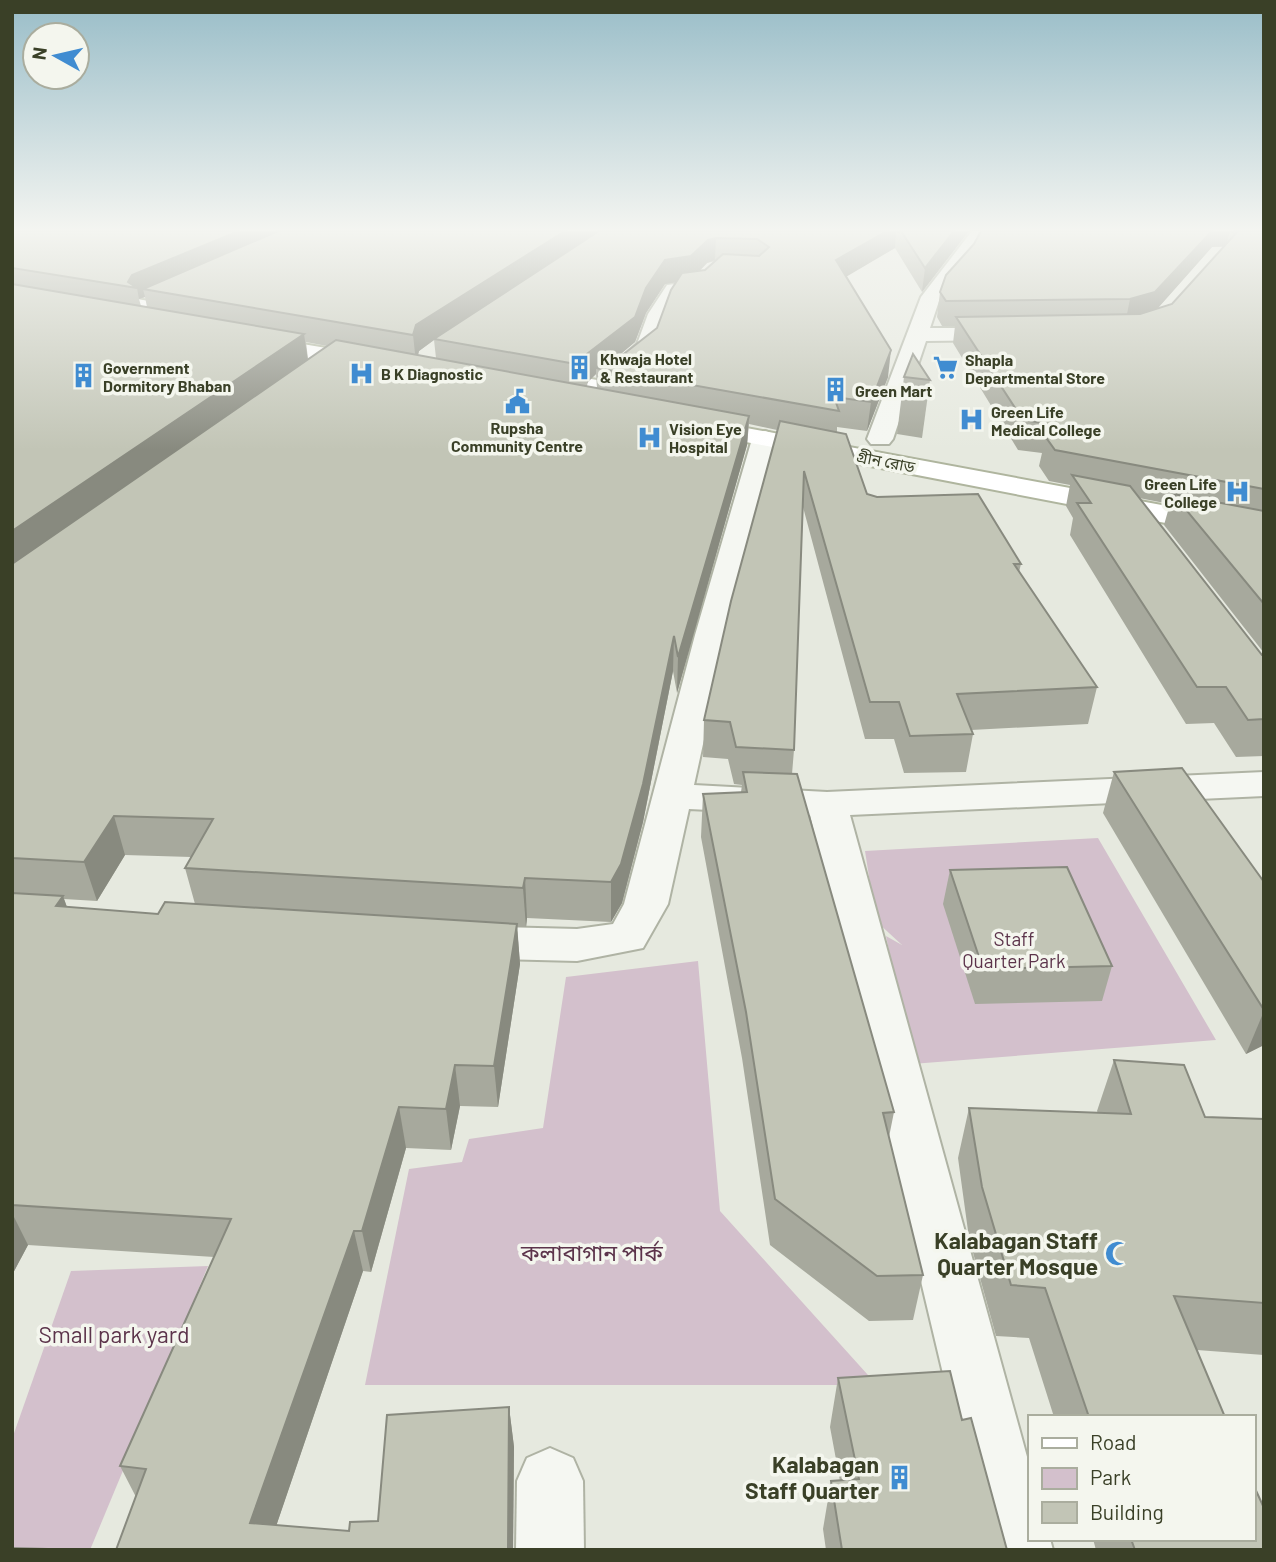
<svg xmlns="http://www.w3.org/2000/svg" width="1276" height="1562" font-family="Barlow,'Noto Sans Bengali',sans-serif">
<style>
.green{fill:#d3c0cc}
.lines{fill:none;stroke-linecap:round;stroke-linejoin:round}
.minor-casing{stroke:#afb3a4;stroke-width:4}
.major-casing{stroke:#afb59e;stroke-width:4}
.minor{fill:#f5f7f2;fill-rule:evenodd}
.major{fill:#fff;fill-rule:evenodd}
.wall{fill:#a7a99d;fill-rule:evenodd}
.shaded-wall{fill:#888a7f}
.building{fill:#c2c5b6;stroke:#888a7f;stroke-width:2}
.labels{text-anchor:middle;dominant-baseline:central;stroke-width:7;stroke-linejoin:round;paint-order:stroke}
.far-poi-label{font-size:16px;font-weight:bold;fill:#3a4027;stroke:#f4f6ee;text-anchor:start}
.far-street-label{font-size:16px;fill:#3a4027;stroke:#f4f6ee}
.park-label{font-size:19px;fill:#5c344b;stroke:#f4f6ee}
.near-poi-label{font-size:23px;font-weight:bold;fill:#3a4027;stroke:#f4f6ee;text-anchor:end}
.near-park-label{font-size:23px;fill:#5c344b;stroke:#f4f6ee}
</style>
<rect width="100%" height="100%" fill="#e6e9df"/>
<g class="green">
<polygon points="1098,838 1216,1040 912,1064 886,936 902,945 876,921 865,851"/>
<polygon points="698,961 720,1211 877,1385 365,1385 409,1169 462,1162 469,1139 543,1128 566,977"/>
<polygon points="208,1266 90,1550 12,1550 12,1439 71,1271"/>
</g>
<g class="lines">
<defs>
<g id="minor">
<polygon points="972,231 989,231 968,266 940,298 930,328 1006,328 1017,334 1006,340 926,341 893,439 889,444 871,444 867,439 921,297"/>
<path d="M708,271L717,277L704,292L680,295C665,319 650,384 611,375L608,370L637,344L648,314L667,285L692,282Z"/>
<polygon points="765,431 774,434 778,439 727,635 694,785 827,792 1264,772 1264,796 850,815 1029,1464 1029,1539 1050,1539 1053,1550 985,1550 810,815 689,809 668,904 643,948 577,961 466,958 450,953 444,942 450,931 466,926 577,929 613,924 624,904 695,635 752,439 756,434"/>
<polygon points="550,1448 573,1458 583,1481 584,1550 516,1550 517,1481 527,1458"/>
</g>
<g id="major">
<polygon points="12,277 200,310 210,316 200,322 12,289"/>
<polygon points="255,336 368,355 379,362 368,369 247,347 244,342"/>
<polygon points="535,369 648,389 656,391 660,396 656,401 648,403 527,381 524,376"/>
<polygon points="698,419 1264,524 1264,542 689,431 686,426 689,421"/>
</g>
</defs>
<use href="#minor" class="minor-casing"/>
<use href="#major" class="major-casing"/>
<use href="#minor" class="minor"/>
<use href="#major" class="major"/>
</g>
<g class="wall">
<path d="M12,231H969L922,292L895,248L846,276L888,377L867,431L837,427V432L867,494L1021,564L1019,572L1097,687L1088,724L971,730L973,734L966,772L904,773L894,739H865L803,507L794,750L792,774L894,1112L889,1137L923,1275L913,1320L869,1321L770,1245L742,1058L701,837L703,794L741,792L742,785L734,784L728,759L703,757L704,720L777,430L749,424L747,445L677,693L673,671L643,822L622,903L611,922L527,918L526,927H517L520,964L498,1107L460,1106L451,1150L406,1148L371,1272L363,1271L276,1526L349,1531L378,1521L509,1407L514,1447L513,1550H116L136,1497L120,1466L214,1257L28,1245L12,1275ZM716,261L705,270L699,271L707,263ZM676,282L657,328L607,367H605L635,342L646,313L665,284ZM145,297L147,307L141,306L139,299ZM434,340L436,358L418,355L419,351ZM306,342L327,346L308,359ZM596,374L597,388L587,386L588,381ZM125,855L191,857L185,868L195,904L158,914L67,907L64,899L97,901Z"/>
<path d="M981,231H1264V653L1164,525L1170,504L1139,498L1262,655H1264V756L1236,757L1214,723L1186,724L1070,535L1073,518L1066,506L1070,485L1049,481L1039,466L1042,453L1018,450L953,343L955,326H942L937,317L940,292L974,244ZM1212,247H1224L1172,304L1157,309Z"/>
<polygon points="904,377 930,380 922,438 897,434"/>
<polygon points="1114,772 1264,882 1264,1045 1246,1054 1103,813"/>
<polygon points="950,870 1112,966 1102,1001 975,1004 943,904"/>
<polygon points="1114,1060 1205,1117 1264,1119 1264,1355 1197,1350 1225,1417 1054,1417 1029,1338 996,1336 969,1238 958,1158 969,1108 1098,1113 1097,1111"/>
<polygon points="838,1378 962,1420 1007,1550 826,1550 823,1529 831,1481 840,1481 830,1427"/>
<polygon points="1093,1539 1253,1539 1264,1550 1096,1550"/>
</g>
<g class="shaded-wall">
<polygon points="239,231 295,231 143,289 145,297 139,299 137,288 128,282 132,275"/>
<polygon points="565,231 600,231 434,339 434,340 419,351 416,362 413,335 416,325"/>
<polygon points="887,231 896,231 895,248 834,284 836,260"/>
<polygon points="954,231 969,231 922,292 925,268"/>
<polygon points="1212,231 1230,231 1226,246 1212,247 1150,317 1125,324 1130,299"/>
<polygon points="716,238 715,260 707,263 691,280 665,284 646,313 635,342 603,369 596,368 596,374 587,383 587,366 583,361 646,288 665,260 708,240"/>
<polygon points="304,334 308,361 12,571 12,531"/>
<polygon points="891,350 888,377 867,431 871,402"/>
<polygon points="749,416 747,445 677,693 678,657"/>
<polygon points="674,636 673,671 643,822 622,903 611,922 611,882"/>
<polygon points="114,816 125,855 97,901 84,862"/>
<polygon points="525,878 527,918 526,927 523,888"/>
<polygon points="63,896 77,936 56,906"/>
<polygon points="517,924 520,964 498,1107 494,1066"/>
<polygon points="1264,1011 1264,1045 1246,1054"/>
<polygon points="455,1065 460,1106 451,1150 446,1109"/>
<polygon points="399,1107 406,1148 371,1272 362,1231"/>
<polygon points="12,1213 28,1245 12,1275"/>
<polygon points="354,1231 363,1271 268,1550 250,1523"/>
<polygon points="509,1407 514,1447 513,1550 508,1550"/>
</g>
<g class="building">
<polygon points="12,231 239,231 132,275 128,282 137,288 12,268"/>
<polygon points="278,231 565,231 416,325 413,335 143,289"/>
<polygon points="599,231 887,231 836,260 891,350 871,402 834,397 839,411 596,368 607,367 657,328 671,290 682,273 705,270 723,254 759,256 769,247 757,239 716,238 708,240 691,256 665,260 646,288 635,317 587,354 583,361 587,366 434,339"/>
<polygon points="901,231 954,231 925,268"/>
<polygon points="981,231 1212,231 1155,292 1130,299 946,301 940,292 946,275 974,244"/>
<polygon points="1236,231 1264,231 1264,489 1055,450 1045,436 1050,424 1023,420 956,317 1140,314 1172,304 1237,232"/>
<polygon points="12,284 304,334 12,531"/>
<polygon points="336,340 749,416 678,657 674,636 643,784 621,864 611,882 525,878 523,888 185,868 213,819 114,816 84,862 12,858 12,564"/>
<polygon points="913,354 930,380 904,377"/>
<polygon points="780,421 846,434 867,494 877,497 978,494 1021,564 1014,564 1097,687 957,694 973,734 910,736 899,702 870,702 804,471 794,750 736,747 730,722 704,720 731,601"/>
<polygon points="1072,475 1130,486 1262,655 1264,655 1264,719 1248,720 1226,687 1197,687 1077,503 1091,503"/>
<polygon points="1173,494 1264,511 1264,604"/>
<polygon points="1182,768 1264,882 1264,1010 1114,772"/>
<polygon points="743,772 797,774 894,1112 883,1113 923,1275 877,1276 775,1199 746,1012 703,794 747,792"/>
<polygon points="1067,867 1112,966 983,969 950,870"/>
<polygon points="12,893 63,896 56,906 158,914 165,902 517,924 494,1066 455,1065 446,1109 399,1107 362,1231 354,1231 250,1523 349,1531 350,1522 378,1521 387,1415 509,1407 508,1550 116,1550 146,1469 120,1466 231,1219 12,1205"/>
<polygon points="1114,1060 1184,1065 1205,1117 1264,1119 1264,1303 1174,1296 1225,1417 1089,1417 1045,1288 1011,1285 982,1187 969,1108 1131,1114"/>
<polygon points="950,1371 962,1420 971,1418 1007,1550 842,1550 831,1481 859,1479 838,1378"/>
<polygon points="1253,1484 1264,1508 1264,1550 1135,1550 1131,1539 1253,1539"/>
<polygon points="12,1548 84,1550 12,1550"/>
</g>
<linearGradient id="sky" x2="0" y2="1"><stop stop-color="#99bdc8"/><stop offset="0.51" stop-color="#f4f5f1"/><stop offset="1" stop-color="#f4f5f1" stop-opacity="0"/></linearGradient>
<rect width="1276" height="450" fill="url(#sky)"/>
<defs>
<symbol id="building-bare" viewBox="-9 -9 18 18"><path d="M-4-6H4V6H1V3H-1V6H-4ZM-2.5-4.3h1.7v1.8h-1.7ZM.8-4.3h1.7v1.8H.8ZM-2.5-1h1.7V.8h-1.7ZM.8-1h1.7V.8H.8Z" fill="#408cd1" stroke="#f4f6ee" stroke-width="2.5" paint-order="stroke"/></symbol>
<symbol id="supermarket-bare" viewBox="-9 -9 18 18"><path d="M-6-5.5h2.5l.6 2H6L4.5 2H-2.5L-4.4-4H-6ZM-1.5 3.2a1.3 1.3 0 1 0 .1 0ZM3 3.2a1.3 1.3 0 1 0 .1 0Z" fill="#408cd1" stroke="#f4f6ee" stroke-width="2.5" paint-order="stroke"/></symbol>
<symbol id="hospital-bare" viewBox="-9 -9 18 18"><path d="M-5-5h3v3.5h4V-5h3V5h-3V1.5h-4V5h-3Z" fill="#408cd1" stroke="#f4f6ee" stroke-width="2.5" paint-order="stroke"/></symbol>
<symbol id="civic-bare" viewBox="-9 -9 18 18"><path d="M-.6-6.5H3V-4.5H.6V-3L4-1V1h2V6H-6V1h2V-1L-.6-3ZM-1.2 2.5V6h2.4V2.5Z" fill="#408cd1" stroke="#f4f6ee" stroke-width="2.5" paint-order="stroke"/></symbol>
<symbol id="mosque-bare" viewBox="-9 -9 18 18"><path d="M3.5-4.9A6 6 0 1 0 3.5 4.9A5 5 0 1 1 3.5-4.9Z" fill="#408cd1" stroke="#f4f6ee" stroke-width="2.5" paint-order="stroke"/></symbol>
</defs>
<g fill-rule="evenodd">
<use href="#building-bare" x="562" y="350" width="35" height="35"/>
<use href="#supermarket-bare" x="928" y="350" width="35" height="35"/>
<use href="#hospital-bare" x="344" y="356" width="35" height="35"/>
<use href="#building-bare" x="66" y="358" width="35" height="35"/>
<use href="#building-bare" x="818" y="372" width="35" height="35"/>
<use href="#civic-bare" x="500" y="384" width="35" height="35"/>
<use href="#hospital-bare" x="954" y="402" width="35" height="35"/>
<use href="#hospital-bare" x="632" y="420" width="35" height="35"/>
<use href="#hospital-bare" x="1220" y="474" width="35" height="35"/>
<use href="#mosque-bare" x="1100" y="1236" width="35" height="35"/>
<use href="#building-bare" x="882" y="1460" width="35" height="35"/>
</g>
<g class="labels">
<g class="far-poi-label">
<text x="600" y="358">Khwaja Hotel<tspan x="600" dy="18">&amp; Restaurant</tspan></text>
<text x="965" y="359">Shapla<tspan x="965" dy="18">Departmental Store</tspan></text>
<text x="103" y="367">Government<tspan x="103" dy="18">Dormitory Bhaban</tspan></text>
<text x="381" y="373">B K Diagnostic</text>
<text x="855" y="390">Green Mart</text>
<text x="991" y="411">Green Life<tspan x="991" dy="18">Medical College</tspan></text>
<text x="517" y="427" text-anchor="middle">Rupsha<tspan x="517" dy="18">Community Centre</tspan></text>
<text x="669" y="428">Vision Eye<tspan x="669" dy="18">Hospital</tspan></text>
<text x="1217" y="483" text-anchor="end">Green Life<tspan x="1217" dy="18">College</tspan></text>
</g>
<g class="far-street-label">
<text transform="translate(886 461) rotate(11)">গ্রীন রোড</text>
</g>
<g class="park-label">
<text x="1014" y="938">Staff<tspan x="1014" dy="22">Quarter Park</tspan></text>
</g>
<g class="near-poi-label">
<text x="1098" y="1240">Kalabagan Staff<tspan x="1098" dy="26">Quarter Mosque</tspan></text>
<text x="879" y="1464">Kalabagan<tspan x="879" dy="26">Staff Quarter</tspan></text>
</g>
<g class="near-park-label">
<text x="592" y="1252">কলাবাগান পার্ক</text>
<text x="114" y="1334">Small park yard</text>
</g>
</g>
<rect width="1276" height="1562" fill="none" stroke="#3a4027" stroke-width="28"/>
<rect x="1028" y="1415" width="228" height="126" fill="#f4f6ee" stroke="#aaad9e" stroke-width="2"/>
<rect x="1042" y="1438" width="35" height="10" fill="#ffffff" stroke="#aaad9e" stroke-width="2"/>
<text x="1090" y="1450" font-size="21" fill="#3a4027">Road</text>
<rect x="1042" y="1468" width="35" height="21" fill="#d3c0cc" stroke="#aaad9e" stroke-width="2"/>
<text x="1090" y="1485" font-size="21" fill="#3a4027">Park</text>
<rect x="1042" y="1502" width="35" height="21" fill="#c2c5b6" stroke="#aaad9e" stroke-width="2"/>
<text x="1090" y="1520" font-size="21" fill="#3a4027">Building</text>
<g transform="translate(56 56) rotate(278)"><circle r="33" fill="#f4f6ee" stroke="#aaad9e" stroke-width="2"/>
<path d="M0-5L12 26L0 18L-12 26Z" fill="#408cd1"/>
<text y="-10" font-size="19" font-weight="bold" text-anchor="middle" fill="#3a4027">N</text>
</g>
</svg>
